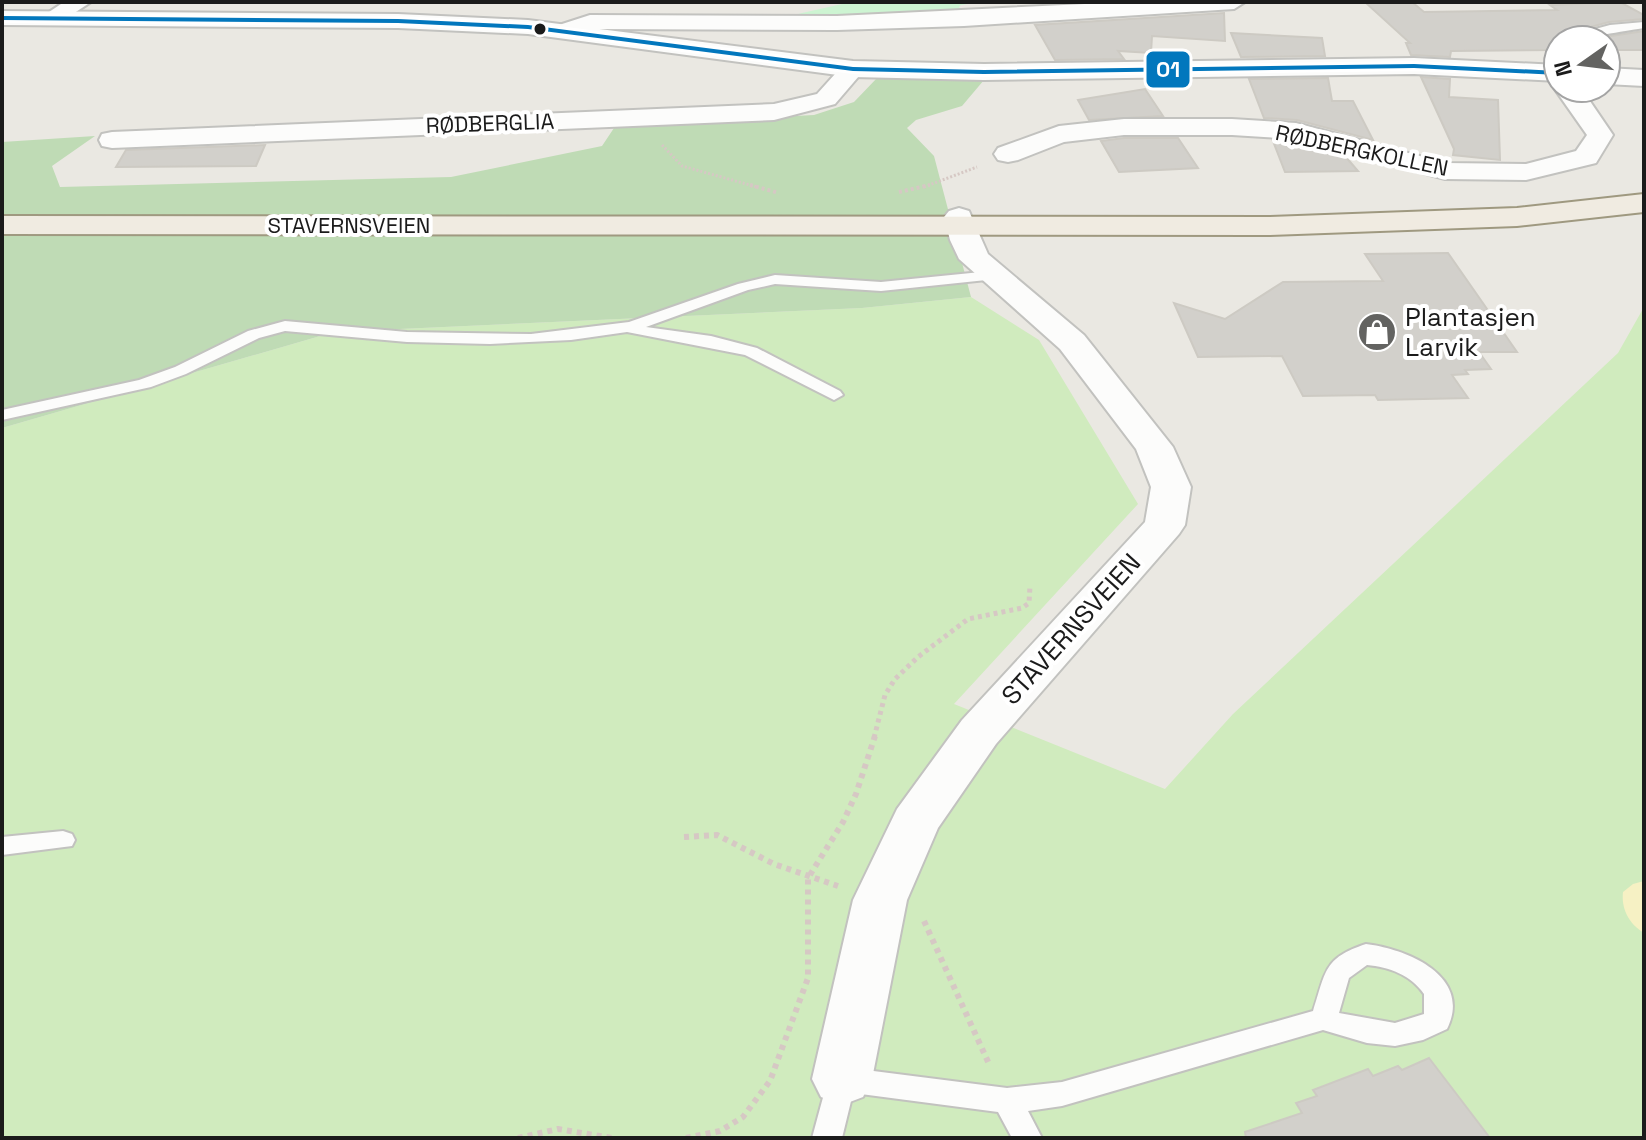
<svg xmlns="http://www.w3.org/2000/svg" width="1646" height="1140" font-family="'Space Grotesk',sans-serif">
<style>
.grass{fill:#d0ebbe}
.forest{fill:#bfdbb5}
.sand{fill:#f6f1c4}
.park{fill:#cdf4d2}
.building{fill:#d2d0cb;stroke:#cdcac3;stroke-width:2}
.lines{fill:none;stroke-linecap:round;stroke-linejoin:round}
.service-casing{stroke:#c2c2bf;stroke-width:4}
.minor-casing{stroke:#c2c2bf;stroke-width:4}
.tertiary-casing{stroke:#c2c2bf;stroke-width:4}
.primary-casing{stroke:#9f9980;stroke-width:4}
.path-far3{stroke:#d6c8c4;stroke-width:3;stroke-dasharray:2 2;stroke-linecap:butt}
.path-far2{stroke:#d6c8c4;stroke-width:4;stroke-dasharray:3 3;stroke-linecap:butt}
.path-far1{stroke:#d6c8c4;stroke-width:5;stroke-dasharray:4 4;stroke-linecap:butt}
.path{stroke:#d6c8c4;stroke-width:6;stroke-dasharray:5 5;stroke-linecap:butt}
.service{fill:#fcfcfb;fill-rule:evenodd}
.minor{fill:#fcfcfb;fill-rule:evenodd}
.tertiary{fill:#fcfcfb;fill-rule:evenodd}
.primary{fill:#f0ebe1;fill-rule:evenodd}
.bus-1-casing{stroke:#fff;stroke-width:6}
.bus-1{fill:#0277bd;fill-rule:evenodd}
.bus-dot{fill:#1b1b1b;stroke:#fff;stroke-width:3}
.labels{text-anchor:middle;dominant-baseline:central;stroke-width:8;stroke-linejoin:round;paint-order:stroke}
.far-street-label{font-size:22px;fill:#1b1b1b;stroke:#fff}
.poi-label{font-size:26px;fill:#1b1b1b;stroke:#fff;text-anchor:start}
.street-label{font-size:26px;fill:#1b1b1b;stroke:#fff}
.line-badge{stroke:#fff;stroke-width:3}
.badge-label{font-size:22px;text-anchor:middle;font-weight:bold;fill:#fff}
</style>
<rect width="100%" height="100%" fill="#eae8e2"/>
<polygon class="grass" points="971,297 1039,340 1138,504 954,704 1165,789 1233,714 1618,353 1644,307 1644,1138 2,1138 2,428 334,332 862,308"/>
<polygon class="forest" points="877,78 984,80 962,106 916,120 907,128 934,156 971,297 862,308 334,332 2,428 2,142 95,136 52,166 60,187 451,177 602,146 616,125 814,115 854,102"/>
<path class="sand" d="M1644,881V933C1629,924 1621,909 1623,892L1633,884Z"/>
<polygon class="park" points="851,2 981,2 961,5 959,7 964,14 796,19 795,15 802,13"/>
<g class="building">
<polygon points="1412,2 1424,12 1557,10 1550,5 1620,2 1644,15 1644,19 1609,22 1565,34 1566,40 1558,40 1558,50 1451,51 1450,57 1411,55 1406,43 1410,43 1366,3"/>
<polygon points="1224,13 1225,41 1152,36 1151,53 1118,51 1124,59 1055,60 1035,25"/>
<polygon points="1644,31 1644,50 1606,50 1606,40 1585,40"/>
<polygon points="1231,33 1322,38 1325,56 1241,57"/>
<polygon points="1421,77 1450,79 1449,97 1498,100 1500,160 1453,155 1454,149"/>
<polygon points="1328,78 1332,101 1353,101 1373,140 1297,120 1264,118 1249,79"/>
<polygon points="1145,89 1163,116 1089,120 1078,100"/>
<polygon points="1124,138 1178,138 1198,168 1119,172 1101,141"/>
<polygon points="1273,141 1295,142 1345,156 1358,171 1285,172"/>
<polygon points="265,145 256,166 116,167 126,150"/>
<polygon points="1448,253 1517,352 1479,352 1491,369 1465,370 1468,374 1452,375 1468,398 1378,400 1375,395 1303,396 1282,356 1198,357 1174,303 1225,319 1283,282 1383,281 1365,254"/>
<polygon points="1429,1058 1490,1138 1246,1138 1245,1132 1302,1113 1296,1103 1317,1096 1313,1090 1368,1069 1373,1076 1398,1066 1402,1070"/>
</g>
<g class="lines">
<defs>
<g id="service">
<path d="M1644,22V28C1629,30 1574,41 1566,37L1610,25Z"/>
<polygon points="991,271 999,276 996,279 881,291 775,284 748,290 646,327 711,336 757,348 840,391 843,395 834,400 745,355 627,332 571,340 490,344 407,342 285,331 259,338 186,374 151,387 2,420 2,410 139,380 175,367 248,331 285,321 407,332 531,334 629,322 738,284 775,275 881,282"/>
<polygon points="63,831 72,834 75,840 72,846 2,855 2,837"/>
<path d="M1366,944C1407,949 1473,976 1447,1029L1423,1040L1395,1046L1367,1043L1323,1030L1062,1106L1028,1111L1042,1138H1012L998,1112L853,1093L842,1138H812L828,1079L832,1070L842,1067L1007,1088L1062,1082L1313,1011C1326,972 1323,958 1366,944ZM1367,965C1389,967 1411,975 1424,994V1014L1395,1023L1339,1013L1349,978Z"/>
</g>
<g id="minor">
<polygon points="64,2 91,2 59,23 43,23 40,18"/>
<polygon points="1127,2 1245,2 1234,9 964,26 837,30 592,29 567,37 559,35 555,30 559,25 590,15 837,16"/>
<polygon points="853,62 862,64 865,69 835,104 774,120 112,148 102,146 99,140 102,134 112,132 774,104 817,94 844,64"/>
<polygon points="1558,83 1558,88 1581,88 1613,135 1596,163 1526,180 1445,179 1295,139 1232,135 1124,135 1064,142 1018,160 1008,162 998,160 994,154 998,148 1059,126 1124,119 1232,119 1296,123 1446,163 1526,164 1576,151 1587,135 1554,88"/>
<polygon points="959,208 969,211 988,254 1084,335 1173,447 1191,487 1185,525 1179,534 996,744 938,828 907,900 872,1079 863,1097 842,1105 821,1097 812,1079 853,900 897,809 962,720 1145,522 1151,487 1136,449 1060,349 959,259 950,240 944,217 949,211"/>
</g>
<g id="tertiary">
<polygon points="2,11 398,14 528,20 853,61 984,64 1414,58 1558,65 1558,81 1414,74 984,80 853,77 528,34 398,28 2,25"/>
<polygon points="1606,68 1644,70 1644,86 1606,84"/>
</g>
<polygon id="primary" points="1644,194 1644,212 1517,226 1269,235 2,234 2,216 1269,217 1517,208"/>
</defs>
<use href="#service" class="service-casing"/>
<use href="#minor" class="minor-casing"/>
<use href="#tertiary" class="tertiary-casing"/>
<use href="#primary" class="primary-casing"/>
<g class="path-far3">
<polyline points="662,145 682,166 757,187"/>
<polyline points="924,187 977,167"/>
</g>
<g class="path-far2">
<polyline points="750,185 779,193"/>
<polyline points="899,192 930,185"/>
</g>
<polyline class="path-far1" points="874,738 885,695 895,679 918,657 968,619 1022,608 1029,603 1030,586"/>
<g class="path">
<polyline points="684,837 717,835 774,864 838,886"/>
<polyline points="924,921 989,1064"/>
<polyline points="518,1138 558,1129 612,1138"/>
<polyline points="686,1138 720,1131 743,1117 770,1081 808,978 808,878 843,822 856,794 875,736"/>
</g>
<use href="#service" class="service"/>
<use href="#minor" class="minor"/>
<use href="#tertiary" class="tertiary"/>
<use href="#primary" class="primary"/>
<defs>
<polygon id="bus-1" points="2,16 398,19 528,25 853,67 984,70 1414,64 1558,71 1558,75 1414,68 984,74 853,71 528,29 398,23 2,20"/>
</defs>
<use href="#bus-1" class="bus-1-casing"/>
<use href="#bus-1" class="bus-1"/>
</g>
<defs>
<symbol id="shop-disc" viewBox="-11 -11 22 22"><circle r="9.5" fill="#636361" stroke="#fff"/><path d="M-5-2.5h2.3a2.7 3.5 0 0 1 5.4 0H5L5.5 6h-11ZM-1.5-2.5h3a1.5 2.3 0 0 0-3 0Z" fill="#fff"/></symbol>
</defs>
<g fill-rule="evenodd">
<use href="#shop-disc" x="1355" y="310" width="44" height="44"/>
</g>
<circle class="bus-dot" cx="540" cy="29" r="7"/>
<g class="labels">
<g class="far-street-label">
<text transform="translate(490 123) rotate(-2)">RØDBERGLIA</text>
<text transform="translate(1362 150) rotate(12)">RØDBERGKOLLEN</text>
<text x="349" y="225">STAVERNSVEIEN</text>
</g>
<g class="poi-label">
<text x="1405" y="317">Plantasjen<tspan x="1405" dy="30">Larvik</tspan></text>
</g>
<g class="street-label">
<text transform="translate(1071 629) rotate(-48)">STAVERNSVEIEN</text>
</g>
</g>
<rect class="line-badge" x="1145" y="50" width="46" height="39" rx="8" fill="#0277bd"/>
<g class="badge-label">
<text x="1168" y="77">01</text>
</g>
<rect width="1646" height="1140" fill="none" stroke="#1b1b1b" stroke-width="8"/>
<g transform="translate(1582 64) rotate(256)"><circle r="38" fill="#ffffff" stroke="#a4a4a4" stroke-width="2"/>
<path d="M0-6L14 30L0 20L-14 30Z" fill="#636361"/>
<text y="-12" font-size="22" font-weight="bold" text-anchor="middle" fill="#1b1b1b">N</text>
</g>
</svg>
